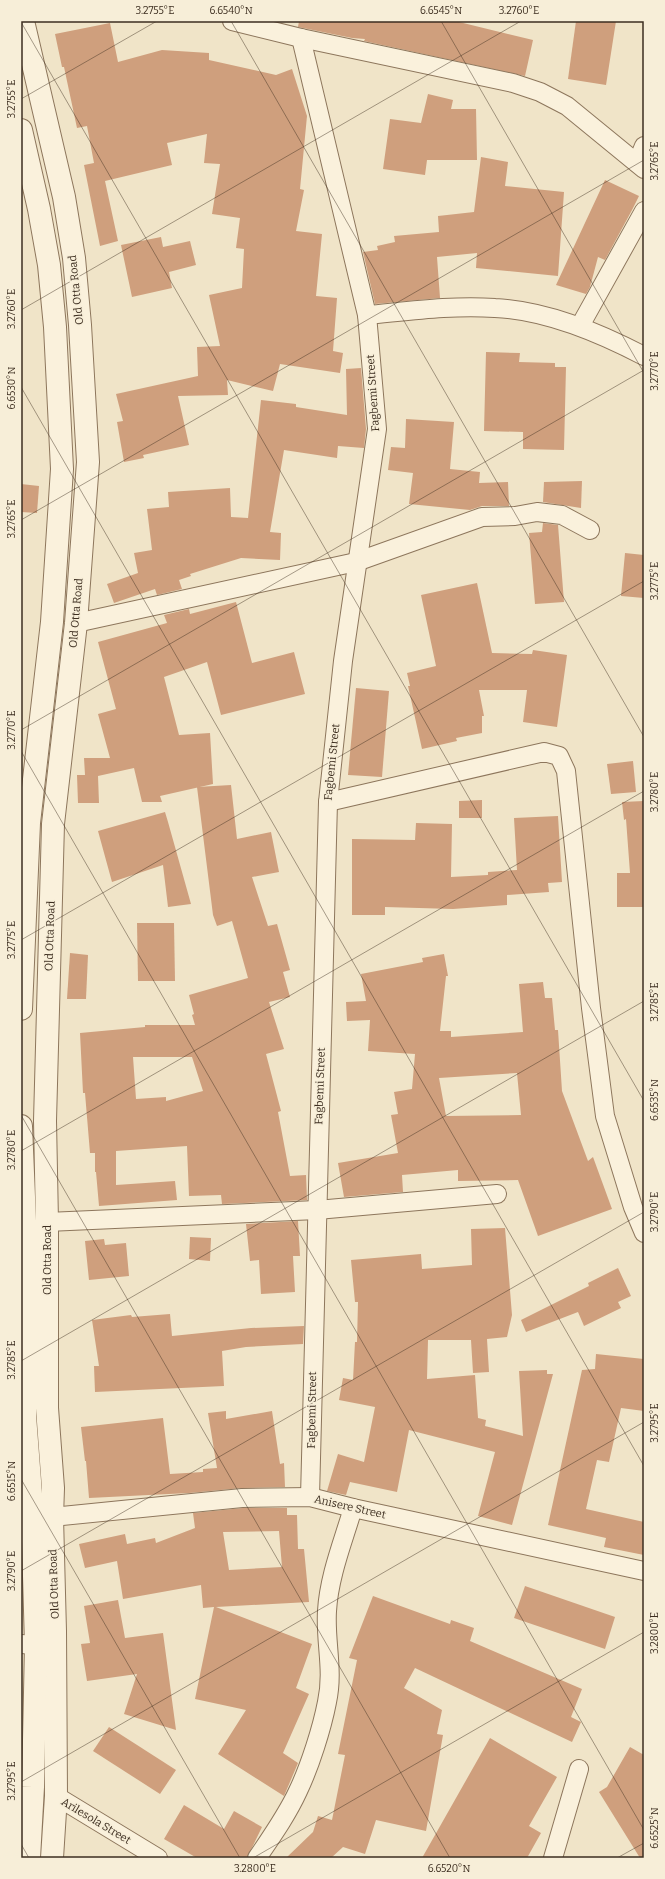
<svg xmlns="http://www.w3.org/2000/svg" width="665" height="1879" font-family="Bitter,serif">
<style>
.building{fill:#cf9f7d;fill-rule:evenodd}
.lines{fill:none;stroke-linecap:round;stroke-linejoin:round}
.minor-casing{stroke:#8d765c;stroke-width:20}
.tertiary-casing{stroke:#8d765c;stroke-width:24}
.minor{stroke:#faf1dc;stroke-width:18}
.tertiary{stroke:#faf1dc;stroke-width:22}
.ticks{fill:none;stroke:#3d2e20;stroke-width:1;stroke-opacity:0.45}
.labels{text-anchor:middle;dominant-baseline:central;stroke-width:3;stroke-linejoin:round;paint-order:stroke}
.street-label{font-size:11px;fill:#3d2e20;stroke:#f7eed8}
.neatline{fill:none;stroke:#3d2e20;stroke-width:1.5}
.ticks-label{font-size:10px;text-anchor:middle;fill:#3d2e20}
</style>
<rect width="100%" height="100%" fill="#f0e4c8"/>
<g class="building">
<polygon points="299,21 455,21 533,40 525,76 364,41 365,39 352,38 303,28 298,27"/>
<polygon points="576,21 616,21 606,85 568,79"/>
<polygon points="110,23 118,62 162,50 209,53 209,60 276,75 292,69 307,116 300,189 304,190 296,231 322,234 316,296 337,298 333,351 343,353 340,373 280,364 273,391 227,380 228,395 178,396 189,445 143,455 144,458 124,462 117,422 123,421 116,394 198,376 197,347 220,346 209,295 242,288 244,249 236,248 240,218 212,214 220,164 204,163 207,134 167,143 172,165 105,181 118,241 100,246 84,165 94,163 87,126 77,128 64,67 62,67 55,34"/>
<polygon points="428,94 453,100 451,109 476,109 477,160 427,160 425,175 383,169 390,119 421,123"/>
<polygon points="481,157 508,162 505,186 564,192 558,276 476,268 477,253 437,257 440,298 375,304 363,252 378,250 377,246 395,242 394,236 439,232 438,216 474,212"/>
<polygon points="605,180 639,196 632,210 605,260 598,257 590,287 586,294 556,285"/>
<polygon points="161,237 163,247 190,241 196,265 169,272 172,288 132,297 121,245"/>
<polygon points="486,352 520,353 519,362 555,363 555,367 566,367 564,450 523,449 523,432 484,431"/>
<polygon points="361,368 366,429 364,448 338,446 337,458 284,450 270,532 281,533 280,560 241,558 190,574 191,576 179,580 182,589 157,595 155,589 114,603 107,584 138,573 134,553 152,550 147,509 169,507 168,492 230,488 231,517 248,518 261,400 296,404 296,407 347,415 346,369"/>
<polygon points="406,419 454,422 450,469 480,472 479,483 508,482 509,506 482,506 470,510 409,504 413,473 388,470 391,447 405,448"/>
<polygon points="582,481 581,508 543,502 544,482"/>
<polygon points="21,484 39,486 37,513 21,512"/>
<polygon points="543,523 558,525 564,602 535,604 529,533 542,532"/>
<polygon points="625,553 644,555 644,598 621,596"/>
<polygon points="477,583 492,653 532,654 533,650 567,655 557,727 523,722 527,690 479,690 484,716 482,716 482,733 456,738 457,741 422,749 408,686 410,686 407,673 436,666 421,595"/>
<polygon points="236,602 252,663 294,652 305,694 221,715 207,662 164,677 179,735 210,733 213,784 160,796 162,802 142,802 134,768 98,776 99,803 78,803 77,775 85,775 84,758 110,758 98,714 116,709 98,642 167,623 164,615 189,609 190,614"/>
<polygon points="356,688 389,691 382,777 348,775"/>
<polygon points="633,761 636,792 611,794 607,764"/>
<path d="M231,785L237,839L271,832L279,872L252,877L268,926L277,924L290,970L283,972L290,997L269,1002L284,1049L266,1054L281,1111L278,1112L290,1176L306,1175L307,1200L222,1204L221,1195L189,1196L187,1146L116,1151V1185L175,1181L177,1200L99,1206L96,1172H95V1153H90L85,1093H83L80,1033L145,1027V1025H195L192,1015L194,1014L189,995L248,978L232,921L217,926L213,915L197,787ZM133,1057H192L203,1091L166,1101V1097L136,1099Z"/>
<polygon points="482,800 482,818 459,818 459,801"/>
<polygon points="644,801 644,907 617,907 617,873 630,873 626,819 624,820 622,802"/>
<polygon points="165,812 168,822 191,904 168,907 163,865 112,882 98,831"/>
<polygon points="558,816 562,882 548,883 549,892 507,895 507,905 453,909 385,907 385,915 352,915 352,839 415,840 416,823 452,824 451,877 488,875 488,872 517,870 514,818"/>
<polygon points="137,923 174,923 175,981 138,981"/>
<polygon points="70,953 88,955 86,999 67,999"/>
<path d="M444,954L448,976H446L440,1031H451V1037L523,1032L519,984L543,982L545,998H552L555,1030H558L562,1091L588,1161L593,1157L612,1209L538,1236L518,1180L458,1181V1170L402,1175L403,1192L344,1197L338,1163L398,1153L391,1115L398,1114L394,1092L412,1089L415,1054L368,1051L370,1020L347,1021L346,1002L366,1001L361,974L423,962L422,958ZM517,1073L521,1115L446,1116L439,1078Z"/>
<polygon points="298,1221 300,1256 293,1256 295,1292 261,1294 259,1260 250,1261 246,1224"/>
<polygon points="505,1228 512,1315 507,1337 487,1339 489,1372 473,1373 471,1340 428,1340 427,1379 475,1375 478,1418 486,1420 485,1426 523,1436 519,1371 547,1370 547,1374 553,1374 512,1525 478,1516 495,1452 409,1430 397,1492 350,1482 346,1495 327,1491 338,1454 364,1462 375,1407 339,1400 343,1378 353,1380 355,1342 357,1342 358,1302 355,1302 351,1260 421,1254 422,1269 472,1265 471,1229"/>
<polygon points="190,1237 211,1238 210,1261 189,1259"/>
<polygon points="104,1239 105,1245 126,1243 129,1276 89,1280 85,1241"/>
<polygon points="618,1268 631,1296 618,1302 621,1308 584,1326 578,1312 526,1332 521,1320 589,1286 588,1283"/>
<polygon points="170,1314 172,1336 251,1328 304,1326 303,1344 246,1347 222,1351 224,1386 95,1392 94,1366 99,1366 92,1320 131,1315 132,1317"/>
<polygon points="596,1354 644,1359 644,1411 621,1408 609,1462 597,1460 586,1509 644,1522 644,1555 604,1547 606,1538 548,1525 582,1370 595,1369"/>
<polygon points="226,1411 226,1419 272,1411 280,1464 284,1463 285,1487 242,1488 189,1493 89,1498 86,1461 85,1461 81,1427 163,1418 170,1474 203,1472 203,1469 217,1468 208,1413"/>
<path d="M243,1508H287V1515H297L298,1549H304L309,1602L216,1607L312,1644L296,1688L309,1694L283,1753L298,1763L284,1796L218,1754L246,1710L195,1699L214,1607L203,1608L201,1585L123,1599L117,1561L85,1568L79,1544L125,1534L127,1544L155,1538L156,1543L195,1528L193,1513ZM279,1531L282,1567L229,1570L223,1532Z"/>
<polygon points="525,1586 615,1617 605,1649 514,1618"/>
<polygon points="373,1596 450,1624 451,1620 474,1628 470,1641 582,1689 571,1717 581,1722 572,1742 415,1668 404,1688 442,1710 437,1734 443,1735 426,1831 376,1820 365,1854 343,1847 331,1858 286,1858 313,1832 318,1816 332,1820 345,1755 338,1754 357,1660 349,1658"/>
<polygon points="118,1600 125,1638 163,1633 176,1730 124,1714 137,1674 87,1681 81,1644 90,1643 84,1606"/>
<polygon points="109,1727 176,1770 160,1794 93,1751"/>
<polygon points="490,1738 557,1777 529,1826 541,1833 527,1858 422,1858"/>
<polygon points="630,1747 644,1755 644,1858 640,1858 599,1792 607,1787"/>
<polygon points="184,1805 224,1829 234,1811 262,1827 247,1858 197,1858 164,1839"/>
</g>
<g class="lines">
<defs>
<g id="minor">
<polyline points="232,21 301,38 513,83 540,92 567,106 644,169"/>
<polyline points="301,38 367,315 377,429 343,661 328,802 310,1497"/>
<polyline points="637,163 644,146"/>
<path d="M367,315C410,311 452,305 495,308C545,310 600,333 644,356"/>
<polyline points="580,326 644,211"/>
<polyline points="76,623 356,562 482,517 515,516 537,512 562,515 590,530"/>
<polyline points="328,802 544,752 559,756 566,771 591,1008 605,1116 633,1207 644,1233"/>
<polyline points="47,1222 317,1210 497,1194"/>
<polyline points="52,1517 242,1498 310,1497 353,1508 644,1571"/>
<polyline points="21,1644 36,1645"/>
<polyline points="56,1796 158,1858"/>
<path d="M257,1858C272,1836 287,1815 298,1791C310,1766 322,1728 327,1702C334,1670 325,1642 327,1611C329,1576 343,1542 353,1508"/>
<polyline points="553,1858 579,1769"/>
</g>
<g id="tertiary">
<polyline points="23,21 64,197 74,258 80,325 88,462 76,623 53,824 45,1121 47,1222 47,1408 53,1488 52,1517 55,1631 56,1796 52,1858"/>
<polyline points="21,130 39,209 49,265 55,327 62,469 52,622 29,823 21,1009"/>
<polyline points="21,1126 25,1221 25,1416 32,1507 36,1645 33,1787 29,1858"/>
</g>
</defs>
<use href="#minor" class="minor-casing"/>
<use href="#tertiary" class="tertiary-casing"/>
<use href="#minor" class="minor"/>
<use href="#tertiary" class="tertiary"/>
</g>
<path class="ticks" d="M231,21L644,737M441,21L644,373M21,22L644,1101M21,99L157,21M21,310L521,21M21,387L644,1466M21,520L644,160M21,730L644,370M21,751L644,1830M21,940L644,581M21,1115L450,1858M21,1151L644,791M21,1361L644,1001M21,1479L240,1858M21,1571L644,1212M21,1782L644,1422M21,1844L29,1858M253,1858L644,1632M617,1858L644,1843"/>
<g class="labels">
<g class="street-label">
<text transform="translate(76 290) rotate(-96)">Old Otta Road</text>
<text transform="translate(373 393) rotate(-94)">Fagbemi Street</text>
<text transform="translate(76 613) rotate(-85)">Old Otta Road</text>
<text transform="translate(332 762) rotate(-84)">Fagbemi Street</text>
<text transform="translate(50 936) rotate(-88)">Old Otta Road</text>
<text transform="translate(320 1086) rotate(-88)">Fagbemi Street</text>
<text transform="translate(47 1260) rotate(-90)">Old Otta Road</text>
<text transform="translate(312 1410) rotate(-89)">Fagbemi Street</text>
<text transform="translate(350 1507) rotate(13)">Anisere Street</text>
<text transform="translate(54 1584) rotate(-92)">Old Otta Road</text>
<text transform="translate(96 1821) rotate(31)">Arilesola Street</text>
</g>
</g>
<rect width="665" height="1879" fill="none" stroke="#f7eed8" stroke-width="44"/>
<rect x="22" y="22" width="621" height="1835" class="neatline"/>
<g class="ticks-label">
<text x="155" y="14">3.2755°E</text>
<text x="231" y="14">6.6540°N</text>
<text x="441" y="14">6.6545°N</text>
<text x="519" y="14">3.2760°E</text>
<text transform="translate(11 99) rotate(-90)" y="4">3.2755°E</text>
<text transform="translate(654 161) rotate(-90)" y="4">3.2765°E</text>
<text transform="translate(11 309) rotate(-90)" y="4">3.2760°E</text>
<text transform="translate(654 371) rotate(-90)" y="4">3.2770°E</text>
<text transform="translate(11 388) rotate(-90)" y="4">6.6530°N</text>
<text transform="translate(11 519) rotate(-90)" y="4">3.2765°E</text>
<text transform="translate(654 581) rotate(-90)" y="4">3.2775°E</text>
<text transform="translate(11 730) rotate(-90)" y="4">3.2770°E</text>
<text transform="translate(654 792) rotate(-90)" y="4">3.2780°E</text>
<text transform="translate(11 940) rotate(-90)" y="4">3.2775°E</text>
<text transform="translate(654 1002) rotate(-90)" y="4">3.2785°E</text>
<text transform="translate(654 1100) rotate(-90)" y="4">6.6535°N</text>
<text transform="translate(11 1150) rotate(-90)" y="4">3.2780°E</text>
<text transform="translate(654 1212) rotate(-90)" y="4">3.2790°E</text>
<text transform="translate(11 1360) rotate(-90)" y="4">3.2785°E</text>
<text transform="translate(654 1423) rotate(-90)" y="4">3.2795°E</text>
<text transform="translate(11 1481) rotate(-90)" y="4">6.6515°N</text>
<text transform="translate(11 1571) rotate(-90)" y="4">3.2790°E</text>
<text transform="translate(654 1633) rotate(-90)" y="4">3.2800°E</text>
<text transform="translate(11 1781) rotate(-90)" y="4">3.2795°E</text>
<text transform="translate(654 1828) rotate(-90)" y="4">6.6525°N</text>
<text x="255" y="1872">3.2800°E</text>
<text x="449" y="1872">6.6520°N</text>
</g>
</svg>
